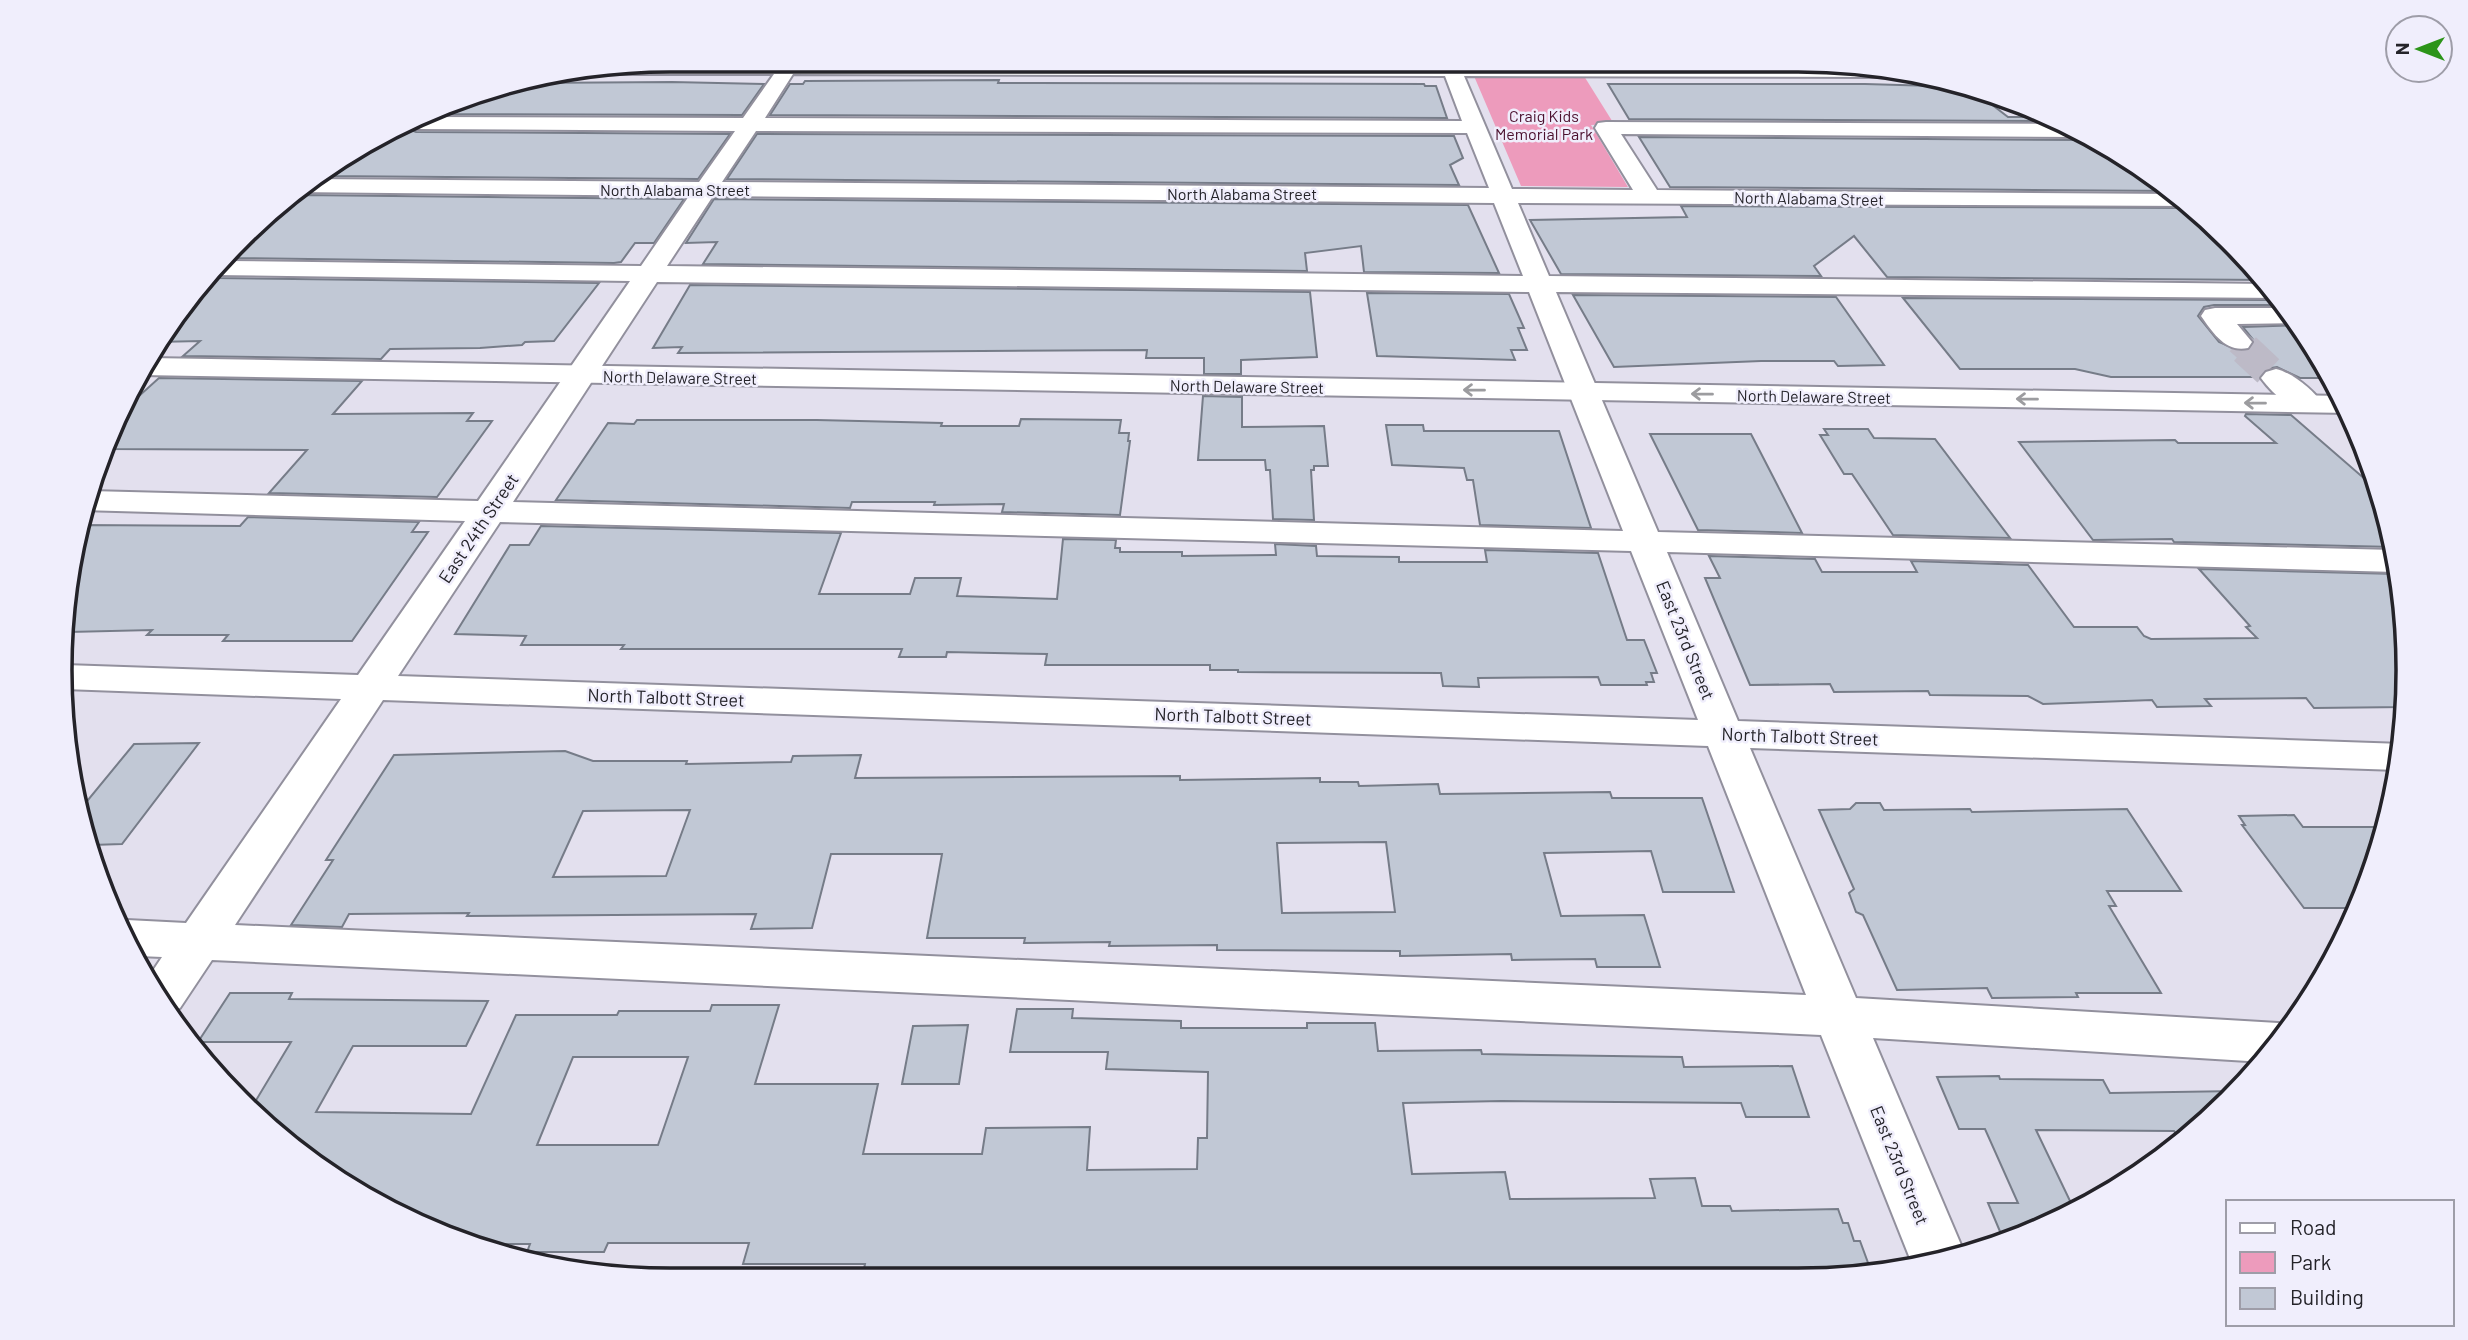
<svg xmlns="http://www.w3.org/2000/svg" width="2468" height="1340" font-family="Barlow,sans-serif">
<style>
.green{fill:#ed9bbc}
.building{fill:#c1c8d5;stroke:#767c88;stroke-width:2;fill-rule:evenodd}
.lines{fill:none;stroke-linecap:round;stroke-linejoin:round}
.minor-tunnel-far1{stroke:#bdbac7;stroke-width:25;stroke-dasharray:25 12;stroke-linecap:butt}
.minor-tunnel{stroke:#bdbac7;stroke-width:32;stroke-dasharray:32 16;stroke-linecap:butt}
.minor-casing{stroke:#92909d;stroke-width:4}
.major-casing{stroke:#92909d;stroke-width:4}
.minor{fill:#fff;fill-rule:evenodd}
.major{fill:#fff;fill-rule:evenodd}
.oneway{stroke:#9c9c9f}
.labels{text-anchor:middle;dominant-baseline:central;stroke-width:5;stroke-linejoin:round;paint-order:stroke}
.far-park-label{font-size:16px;fill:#4b102e;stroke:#f0eefc}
.far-street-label{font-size:16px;fill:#242329;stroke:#f0eefc}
.street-label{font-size:18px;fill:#242329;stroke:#f0eefc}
.rim{fill:none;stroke:#242329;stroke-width:3.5}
</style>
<rect width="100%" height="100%" fill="#e3e0ee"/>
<polygon class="green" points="1474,76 1584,76 1614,124 1591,125 1628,187 1521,186"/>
<g class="building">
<polygon points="999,80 998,83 1033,83 1424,84 1425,86 1436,86 1447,118 770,115 790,84 803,84 805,81"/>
<polygon points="672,82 764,84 742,115 432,114 473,92 526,83"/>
<polygon points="1608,84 1865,84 1969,87 2008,117 2045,117 2055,121 1629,119"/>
<polygon points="406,128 416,132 730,134 698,179 323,176 337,165"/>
<polygon points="757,134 1454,136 1463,158 1450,165 1459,185 727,179"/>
<polygon points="2088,135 2103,141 2173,191 1670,187 1639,137 2078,140"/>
<polygon points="300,195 684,199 654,243 635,243 621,262 614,263 230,258 258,229"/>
<polygon points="714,199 1468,205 1499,273 1364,272 1361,246 1305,253 1307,271 703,264 717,242 686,243"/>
<polygon points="1681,206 2196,208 2265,280 1887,277 1854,236 1814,266 1821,276 1561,274 1530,220 1687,217"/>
<polygon points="213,277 215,278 599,283 554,341 525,342 522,345 480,348 390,349 381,359 183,356 200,341 157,342 162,331"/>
<polygon points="690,285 1310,292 1317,357 1241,360 1241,374 1204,374 1204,358 1146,358 1147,350 678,353 682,347 653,348"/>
<polygon points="1367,293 1509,294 1524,328 1518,328 1527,350 1511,350 1515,360 1377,356"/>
<polygon points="1573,295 1836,297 1884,365 1838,366 1834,361 1761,361 1614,367"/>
<polygon points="1903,298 2267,300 2273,305 2214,305 2204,307 2198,316 2219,342 2240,351 2250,349 2255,342 2243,327 2299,325 2332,378 2300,378 2277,367 2265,369 2259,377 2111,377 2075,369 1960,369"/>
<polygon points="159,378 362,381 333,414 473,413 467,421 492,421 437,497 269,493 307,450 109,449 129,405"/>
<polygon points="1203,396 1242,397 1242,427 1324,426 1328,466 1314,466 1314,470 1311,470 1314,520 1273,519 1270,470 1266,470 1265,460 1198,460"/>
<polygon points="2246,414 2291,415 2381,493 2388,512 2394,547 2174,542 2172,539 2093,540 2019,442 2175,440 2178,443 2276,443 2245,416"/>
<polygon points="1021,419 1121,420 1119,433 1129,433 1128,441 1130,441 1120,515 1002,512 1004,504 934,505 935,502 852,502 850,508 556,500 608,423 634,424 637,420 817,420 942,423 941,426 1019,426"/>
<polygon points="1386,425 1423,425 1424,431 1559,431 1591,528 1480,525 1473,480 1467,480 1464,468 1392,465"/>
<polygon points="1824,429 1868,429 1874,438 1935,439 2010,538 1893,535 1852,474 1844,474 1820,435 1828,435"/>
<polygon points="1650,434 1751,434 1802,533 1698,530"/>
<polygon points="248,517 419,522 412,532 428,532 352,641 223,641 228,635 147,635 152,630 69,632 79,525 240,526"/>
<polygon points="541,526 841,533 819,594 910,594 915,578 961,578 957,596 1057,599 1063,539 1116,540 1115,548 1120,548 1120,552 1182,552 1182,556 1276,555 1275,544 1316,546 1317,556 1399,557 1399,562 1487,562 1485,550 1598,553 1627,640 1644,640 1657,673 1651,673 1654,682 1646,682 1647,685 1601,685 1598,677 1478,678 1479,687 1443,686 1441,673 1238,672 1238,670 1210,670 1210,665 1045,665 1047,654 947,652 946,657 899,657 902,649 621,649 624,645 521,645 526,636 455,634 510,545 529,545"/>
<polygon points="1709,556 1815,559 1822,572 1917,572 1911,561 2028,565 2074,627 2137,627 2144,636 2151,639 2257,638 2246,627 2250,626 2199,569 2398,574 2407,630 2405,707 2314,708 2306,698 2205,699 2211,706 2157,707 2152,700 2043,704 2028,696 1930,695 1928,691 1834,692 1830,684 1750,685 1705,578 1720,578"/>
<polygon points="199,743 122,844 92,845 83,806 134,744"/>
<path d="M565,751L593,761H687L686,764L791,762L793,756L861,755L855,778L1180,776V780L1320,778V782H1358L1359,786L1438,784L1440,794L1610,792L1612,798H1702L1734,892H1663L1651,851L1544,853L1561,916L1644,915L1660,967H1597L1595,959L1512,960L1511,954L1400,956V951L1217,950V945L1109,946L1110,942L1024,943L1025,938H927L942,854H831L812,928L751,929L756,914L467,916L469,913L349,914L342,927L291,925L333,860H326L394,755ZM690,810L666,876L553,877L583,811ZM1386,842L1395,912L1282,913L1277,843Z"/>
<polygon points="1856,803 1880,803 1884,810 1970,809 1972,812 2127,809 2181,891 2107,891 2116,906 2109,906 2161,993 2076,993 2078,997 1992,998 1987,988 1897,990 1863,915 1856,912 1849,893 1854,889 1819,810 1850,809"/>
<polygon points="2294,815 2303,827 2385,827 2376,866 2357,908 2304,908 2242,825 2245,825 2239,816"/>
<path d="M230,993H292L289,999L488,1001L466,1046H353L316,1112L471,1114L516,1015H617L619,1011H710L712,1005H779L755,1084H878L863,1154H982L986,1128L1090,1127L1087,1170L1197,1169L1198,1138H1207L1208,1072L1106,1069L1108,1052H1010L1017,1009H1073L1072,1018L1181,1021V1028H1307V1023H1375L1378,1051L1481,1050L1482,1054L1682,1057L1684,1067L1792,1066L1809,1117H1746L1741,1103L1502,1101L1403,1103L1412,1174L1505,1172L1510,1199L1655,1198L1650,1179L1695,1178L1702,1206H1730L1732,1211L1838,1209L1843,1223H1848L1854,1241H1860L1871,1271L1862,1272L1864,1275L862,1278L865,1264H743L749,1243H608L604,1252H527L530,1244H475L365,1199L252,1107L291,1042H198ZM573,1057H688L658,1145H537Z"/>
<polygon points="968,1025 959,1084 902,1084 913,1026"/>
<polygon points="1999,1076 2000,1079 2103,1080 2110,1093 2236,1091 2180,1140 2174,1131 2036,1130 2071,1203 2089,1203 2031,1234 2004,1241 1988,1203 2018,1203 1985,1129 1959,1129 1937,1077"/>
</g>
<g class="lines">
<polyline class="minor-tunnel-far1" points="2238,342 2247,350"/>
<polyline class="minor-tunnel" points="2245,349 2276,378"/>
<defs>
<g id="minor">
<path d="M784,60H802L801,63L1440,64L1439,60H1458L1459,64L1864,65L1908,72L1899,77L1464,76L1512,189L1633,190L1595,128L1598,123L1606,122L2063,124L2086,134L2078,137L1621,134L1657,190L2177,194L2194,206L1518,203L1549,276L2269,284L2282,298L1556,292L1658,532L2394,550L2396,572L1667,552L1738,721L2403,744L2398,770L1750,748L1856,998L2278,1023L2290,1027L2264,1062L1873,1038L1964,1252L1913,1266L1821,1035L212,960L180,1008L173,1011L150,975L162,957L139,956L118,923L127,920L186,923L341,699L64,689L65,665L358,675L465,521L81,510L90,491L478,501L630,281L215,275L227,261L641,266L689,196L293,192L311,179L699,182L735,131L416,129L408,127L427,117L743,118L774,74H619L610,69L653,62L782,63ZM793,74L1445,76L1462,121L765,118ZM756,131L1467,133L1489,188L722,182ZM713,196L1494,203L1523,276L667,266ZM657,282L1529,292L1623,531L513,502ZM500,522L1631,551L1698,720L398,676ZM383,700L1708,746L1806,995L235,925Z"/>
<path d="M2215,308H2288L2298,323L2237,324L2252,342L2248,348C2226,353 2213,333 2201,316L2205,310Z"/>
<path d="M2276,369C2293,373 2313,390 2323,404L2319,410C2297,416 2274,396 2261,378L2266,372Z"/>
</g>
<polygon id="major" points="150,358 2343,396 2350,413 142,375"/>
</defs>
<use href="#minor" class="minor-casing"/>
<use href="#major" class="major-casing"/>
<use href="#minor" class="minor"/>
<use href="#major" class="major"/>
</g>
<defs><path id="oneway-shaft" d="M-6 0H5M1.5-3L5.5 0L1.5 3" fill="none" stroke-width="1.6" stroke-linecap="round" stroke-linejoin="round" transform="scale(1.75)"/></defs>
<g class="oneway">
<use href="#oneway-shaft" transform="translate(1474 390) rotate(-179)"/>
<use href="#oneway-shaft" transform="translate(1702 394) rotate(-179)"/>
<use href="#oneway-shaft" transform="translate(2027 399) rotate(-179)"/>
<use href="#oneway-shaft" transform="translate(2255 403) rotate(-179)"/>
</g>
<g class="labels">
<g class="far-park-label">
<text x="1544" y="115">Craig Kids<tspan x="1544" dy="18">Memorial Park</tspan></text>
</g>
<g class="far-street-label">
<text x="675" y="189">North Alabama Street</text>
<text x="1242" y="193">North Alabama Street</text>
<text transform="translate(1809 198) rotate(1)">North Alabama Street</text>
<text transform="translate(680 377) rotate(1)">North Delaware Street</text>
<text transform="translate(1247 386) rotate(1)">North Delaware Street</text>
<text transform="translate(1814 396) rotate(1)">North Delaware Street</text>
</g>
<g class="street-label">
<text transform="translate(478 528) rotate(-56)">East 24th Street</text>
<text transform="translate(1686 640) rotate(68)">East 23rd Street</text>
<text transform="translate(666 697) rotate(2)">North Talbott Street</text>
<text transform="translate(1233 716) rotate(2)">North Talbott Street</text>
<text transform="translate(1800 736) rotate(2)">North Talbott Street</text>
<text transform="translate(1900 1165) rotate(68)">East 23rd Street</text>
</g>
</g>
<path d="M0 0H2468V1340H0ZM670 72H1798A598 598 0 0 1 2396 670V670A598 598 0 0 1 1798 1268H670A598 598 0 0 1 72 670V670A598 598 0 0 1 670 72Z" fill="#f0eefc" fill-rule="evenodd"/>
<path class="rim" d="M670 72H1798A598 598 0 0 1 2396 670V670A598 598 0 0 1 1798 1268H670A598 598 0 0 1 72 670V670A598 598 0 0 1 670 72Z"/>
<rect x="2226" y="1200" width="228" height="126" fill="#f0eefc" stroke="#9e9da8" stroke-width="2"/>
<rect x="2240" y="1223" width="35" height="10" fill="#ffffff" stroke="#9e9da8" stroke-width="2"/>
<text x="2290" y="1235" font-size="21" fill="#242329">Road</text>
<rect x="2240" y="1252" width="35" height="21" fill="#ed9bbc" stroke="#9e9da8" stroke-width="2"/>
<text x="2290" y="1270" font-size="21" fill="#242329">Park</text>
<rect x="2240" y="1288" width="35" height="21" fill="#c1c8d5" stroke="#9e9da8" stroke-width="2"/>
<text x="2290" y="1305" font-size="21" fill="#242329">Building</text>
<g transform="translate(2419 49) rotate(270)"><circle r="33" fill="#f0eefc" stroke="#9e9da8" stroke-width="2"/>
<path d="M0-5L12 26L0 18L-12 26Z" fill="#2c9419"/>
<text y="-10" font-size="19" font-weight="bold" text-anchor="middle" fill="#242329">N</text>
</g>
</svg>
